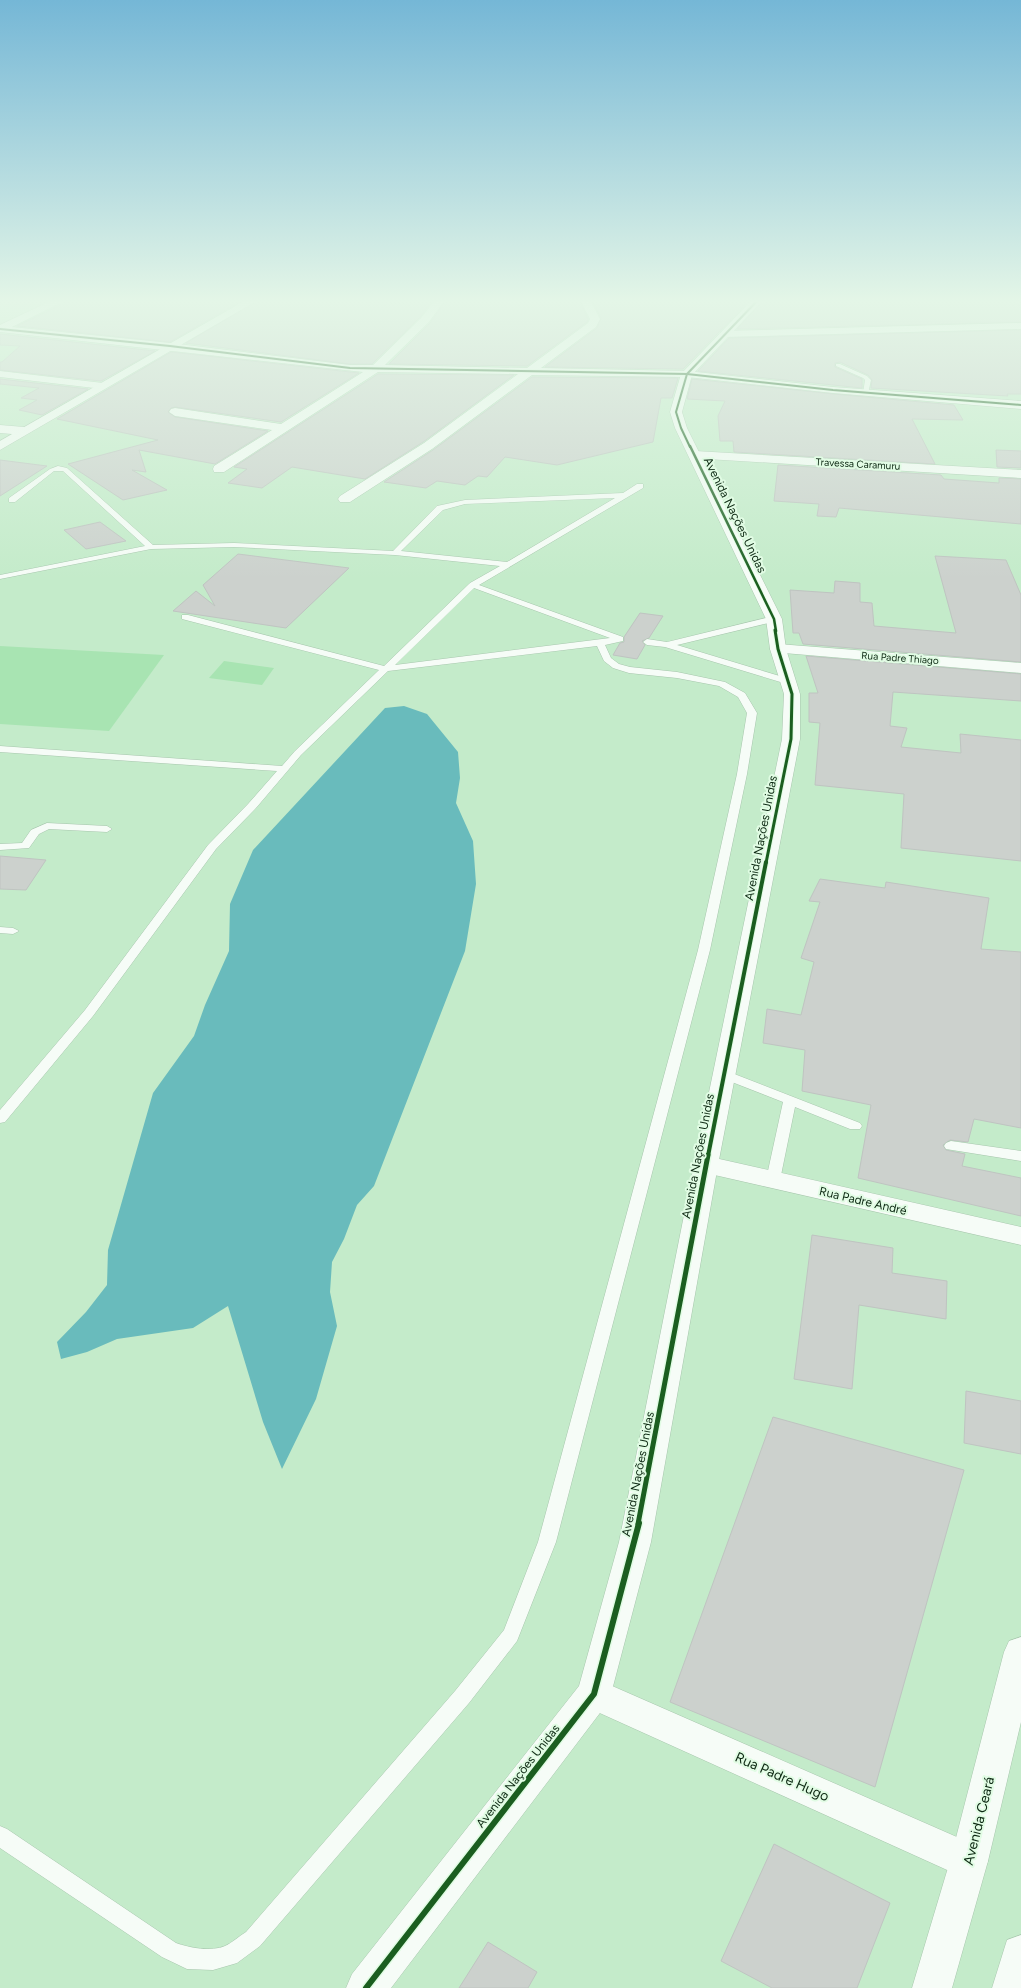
<svg xmlns="http://www.w3.org/2000/svg" width="1021" height="1988" font-family="Figtree,sans-serif">
<style>
.green{fill:#a8e4b2}
.water{fill:#69bbbc}
.building{fill:#ccd1cd;stroke:#bfc4c1}
.lines{fill:none;stroke-linecap:round;stroke-linejoin:round}
.lane-casing{stroke:#a7c6ad;stroke-width:1}
.street-casing{stroke:#a7c6ad;stroke-width:1}
.secondary-casing{stroke:#a7c6ad;stroke-width:1}
.primary-casing{stroke:#a7c6ad;stroke-width:1}
.lane{fill:#f6fcf7;fill-rule:evenodd}
.street{fill:#f6fcf7;fill-rule:evenodd}
.secondary{fill:#f6fcf7;fill-rule:evenodd}
.primary{fill:#f6fcf7;fill-rule:evenodd}
.cycleway-far5-casing{stroke:#e1fce4;stroke-width:3.5}
.cycleway-far4-casing{stroke:#e1fce4;stroke-width:4}
.cycleway-far3-casing{stroke:#e1fce4;stroke-width:5}
.cycleway-far2-casing{stroke:#e1fce4;stroke-width:6}
.cycleway-far1-casing{stroke:#e1fce4;stroke-width:8}
.cycleway-casing{stroke:#e1fce4;stroke-width:9}
.cycleway-far5{stroke:#1b5e20;stroke-width:2}
.cycleway-far4{stroke:#1b5e20;stroke-width:2.5}
.cycleway-far3{stroke:#1b5e20;stroke-width:3}
.cycleway-far2{stroke:#1b5e20;stroke-width:4}
.cycleway-far1{stroke:#1b5e20;stroke-width:5}
.cycleway{stroke:#1b5e20;stroke-width:6}
.labels{text-anchor:middle;dominant-baseline:central;stroke-width:4;stroke-linejoin:round;paint-order:stroke}
.far-street-label{font-size:10px;fill:#0c2812;stroke:#e1fce4}
.street-label{font-size:12px;fill:#0c2812;stroke:#e1fce4}
.near-street-label{font-size:14px;fill:#0c2812;stroke:#e1fce4}
</style>
<rect width="100%" height="100%" fill="#c4ebca"/>
<g class="green">
<polygon points="0,646 164,655 109,731 0,724"/>
<polygon points="224,661 274,668 262,685 209,678"/>
</g>
<polygon class="water" points="404,706 427,714 458,752 460,778 456,803 473,841 476,884 465,951 374,1186 357,1205 344,1239 332,1262 330,1292 337,1326 316,1399 282,1469 263,1422 228,1306 193,1328 117,1339 87,1352 61,1359 57,1342 86,1312 107,1285 108,1250 153,1093 194,1036 205,1005 229,951 230,904 253,850 385,708"/>
<g class="building">
<polygon points="71,300 243,300 170,342 17,326"/>
<polygon points="259,300 342,300 404,304 404,300 433,300 420,317 372,364 350,364 186,343"/>
<polygon points="446,300 579,300 588,319 587,322 527,366 389,364 430,323"/>
<polygon points="592,300 750,300 683,369 545,367 597,328 601,318"/>
<polygon points="764,300 1021,300 1021,322 737,329"/>
<polygon points="1021,330 1021,394 1007,394 1008,396 871,388 872,380 868,375 840,362 835,363 835,367 862,379 862,388 698,371 729,338"/>
<polygon points="0,334 155,351 101,381 0,370 0,362 2,362 20,346 0,345"/>
<polygon points="171,352 359,373 281,422 175,407 171,408 168,412 175,417 268,431 215,464 139,450 146,472 132,470 167,490 123,500 68,464 158,440 57,419"/>
<polygon points="378,374 514,375 423,442 365,479 292,467 262,488 228,483 247,469 234,467"/>
<polygon points="532,377 678,378 672,398 661,398 653,442 557,465 505,457 487,477 478,476 465,485 437,481 426,488 384,482 433,450"/>
<polygon points="0,379 88,389 42,415 19,410 37,400 21,398 39,388 0,384"/>
<polygon points="692,379 833,394 954,405 963,420 912,419 935,464 734,452 733,441 720,441 718,416 725,401 687,399"/>
<polygon points="996,450 1021,451 1021,468 997,467"/>
<polygon points="0,460 47,466 0,496"/>
<polygon points="778,465 941,475 944,479 999,483 999,478 1021,479 1021,524 839,508 836,517 817,516 819,504 774,501"/>
<polygon points="100,522 126,541 86,549 64,530"/>
<polygon points="238,554 349,568 286,628 173,611 196,591 215,606 203,585"/>
<polygon points="935,556 1006,560 1021,595 1021,662 803,644 799,633 793,633 790,590 834,593 835,581 860,583 860,602 872,603 874,626 956,633"/>
<polygon points="640,613 663,616 649,638 642,641 645,645 637,659 613,655 620,643 624,642 624,637"/>
<polygon points="806,656 1021,674 1021,701 893,692 890,726 907,728 901,747 961,753 960,734 1021,740 1021,861 901,848 904,794 815,785 820,723 809,722 809,693 818,693"/>
<polygon points="0,856 46,860 26,890 0,889"/>
<polygon points="820,879 885,888 886,882 989,898 981,949 1021,952 1021,1128 974,1119 968,1142 950,1140 943,1145 946,1150 965,1154 962,1166 1021,1178 1021,1216 858,1178 871,1105 802,1091 805,1050 763,1043 767,1009 801,1015 814,962 801,958 820,902 809,901"/>
<polygon points="812,1235 893,1248 892,1273 947,1281 946,1319 859,1305 852,1389 794,1379"/>
<polygon points="966,1391 1021,1401 1021,1454 964,1443"/>
<polygon points="773,1417 964,1470 875,1787 670,1702"/>
<polygon points="774,1844 890,1903 857,1988 772,1988 721,1961"/>
<polygon points="488,1942 537,1972 528,1988 459,1988"/>
</g>
<g class="lines">
<defs>
<g id="lane">
<polygon points="836,364 840,364 867,376 871,380 868,394 863,393 865,380 863,378 836,366"/>
<path d="M58,466L67,468L153,545L234,543L393,551L437,506L465,500L623,493L637,484H643V488L479,585L623,637V641L605,645L611,658L619,664L630,667L677,672L725,682L745,693L757,713L747,774L710,950L556,1542L517,1641L469,1703L260,1946L237,1963L213,1970L187,1969L162,1957L0,1848V1826L7,1829L176,1943C190,1948 211,1952 225,1946C232,1943 239,1936 246,1932L455,1691L504,1630L538,1542L698,950L737,774L747,713L738,697L719,686L677,678L629,673L613,668L604,661L597,646L388,671L301,755L256,808L216,849L93,1016L5,1122L0,1123V1110L85,1010L208,845L248,804L277,771L0,752V746L282,766L295,751L379,670L182,619V615H188L384,666L470,583L500,566L395,555L234,547L151,549L0,579V575L145,546L63,471H54L15,502H9V498L50,469ZM615,498L507,562L401,551L443,510L465,504ZM474,588L610,638L395,665Z"/>
<polygon points="774,616 777,617 777,621 677,645 793,680 793,684 787,684 665,647 647,645 643,642 647,639 667,642"/>
<polygon points="47,823 107,826 112,829 107,832 49,829 39,834 29,848 0,850 0,844 22,843 31,830"/>
<polygon points="0,927 13,928 19,931 13,934 0,933"/>
<polygon points="724,1070 860,1123 862,1126 860,1129 850,1129 795,1107 780,1180 778,1183 773,1185 768,1183 766,1180 783,1102 719,1077 718,1074 719,1071"/>
<polygon points="951,1141 1021,1151 1021,1161 946,1149 944,1146 946,1143"/>
</g>
<g id="street">
<polygon points="53,300 66,300 12,327 170,343 350,365 373,365 421,318 435,300 445,300 429,322 385,365 527,368 588,323 590,319 580,300 590,300 600,319 596,327 541,368 687,371 833,387 1021,401 1021,409 833,393 687,377 532,375 432,449 350,502 340,502 338,499 340,496 424,443 518,374 378,372 224,472 214,472 213,469 214,466 272,430 175,416 169,412 171,409 175,408 281,424 363,372 0,332 0,325"/>
<polygon points="1021,323 1021,329 724,337 719,334 724,331"/>
<polygon points="0,371 103,383 109,386 103,389 0,377"/>
<polygon points="0,425 24,427 30,431 24,435 0,433"/>
<polygon points="695,451 1021,470 1021,478 691,458 689,455 691,452"/>
<polygon points="778,644 1021,663 1021,673 772,652 770,649 772,646"/>
<polygon points="706,1156 1021,1227 1021,1245 697,1171 694,1165 697,1159"/>
<polygon points="594,1678 982,1848 988,1861 982,1874 969,1880 956,1874 582,1705 577,1694 582,1683"/>
</g>
<g id="secondary">
<polygon points="246,300 258,300 0,450 0,441"/>
<polygon points="752,300 763,300 692,375 682,412 687,428 782,619 786,649 800,694 800,739 718,1165 651,1542 611,1694 606,1705 391,1988 346,1988 352,1974 579,1686 619,1542 694,1165 782,739 784,694 770,649 766,619 675,428 670,412 681,374"/>
</g>
<g id="primary">
<polygon points="1021,1637 1021,1722 988,1861 952,1988 912,1988 950,1861 1004,1652 1009,1641"/>
<polygon points="1021,1935 1021,1988 992,1988 1007,1940"/>
</g>
</defs>
<use href="#lane" class="lane-casing"/>
<use href="#street" class="street-casing"/>
<use href="#secondary" class="secondary-casing"/>
<use href="#primary" class="primary-casing"/>
<use href="#lane" class="lane"/>
<use href="#street" class="street"/>
<use href="#secondary" class="secondary"/>
<use href="#primary" class="primary"/>
<defs>
<g id="cycleway-far5">
<polyline points="0,329 170,346 350,368 687,374 833,390 1021,405"/>
<polyline points="690,447 681,428 676,412 687,374 758,300"/>
</g>
<polyline id="cycleway-far4" points="690,446 774,619 776,631"/>
<polyline id="cycleway-far3" points="766,863 791,739 792,694 778,649 775,630"/>
<polyline id="cycleway-far2" points="708,1156 766,862"/>
<polyline id="cycleway-far1" points="638,1524 708,1155"/>
<polyline id="cycleway" points="366,1988 594,1694 639,1523"/>
</defs>
<use href="#cycleway-far5" class="cycleway-far5-casing"/>
<use href="#cycleway-far4" class="cycleway-far4-casing"/>
<use href="#cycleway-far3" class="cycleway-far3-casing"/>
<use href="#cycleway-far2" class="cycleway-far2-casing"/>
<use href="#cycleway-far1" class="cycleway-far1-casing"/>
<use href="#cycleway" class="cycleway-casing"/>
<use href="#cycleway-far5" class="cycleway-far5"/>
<use href="#cycleway-far4" class="cycleway-far4"/>
<use href="#cycleway-far3" class="cycleway-far3"/>
<use href="#cycleway-far2" class="cycleway-far2"/>
<use href="#cycleway-far1" class="cycleway-far1"/>
<use href="#cycleway" class="cycleway"/>
</g>
<linearGradient id="sky" x2="0" y2="1"><stop stop-color="#75b7d6"/><stop offset="0.52" stop-color="#e4f6e7"/><stop offset="1" stop-color="#e4f6e7" stop-opacity="0"/></linearGradient>
<rect width="1021" height="579" fill="url(#sky)"/>
<g class="labels">
<g class="far-street-label">
<text transform="translate(858 464) rotate(3)">Travessa Caramuru</text>
<text transform="translate(900 658) rotate(4)">Rua Padre Thiago</text>
</g>
<g class="street-label">
<text transform="translate(735 515) rotate(64)">Avenida Nações Unidas</text>
<text transform="translate(761 838) rotate(-79)">Avenida Nações Unidas</text>
<text transform="translate(698 1156) rotate(-79)">Avenida Nações Unidas</text>
<text transform="translate(863 1201) rotate(13)">Rua Padre André</text>
<text transform="translate(638 1474) rotate(-79)">Avenida Nações Unidas</text>
<text transform="translate(518 1776) rotate(-52)">Avenida Nações Unidas</text>
</g>
<g class="near-street-label">
<text transform="translate(782 1777) rotate(24)">Rua Padre Hugo</text>
<text transform="translate(979 1821) rotate(-76)">Avenida Ceará</text>
</g>
</g>
</svg>
